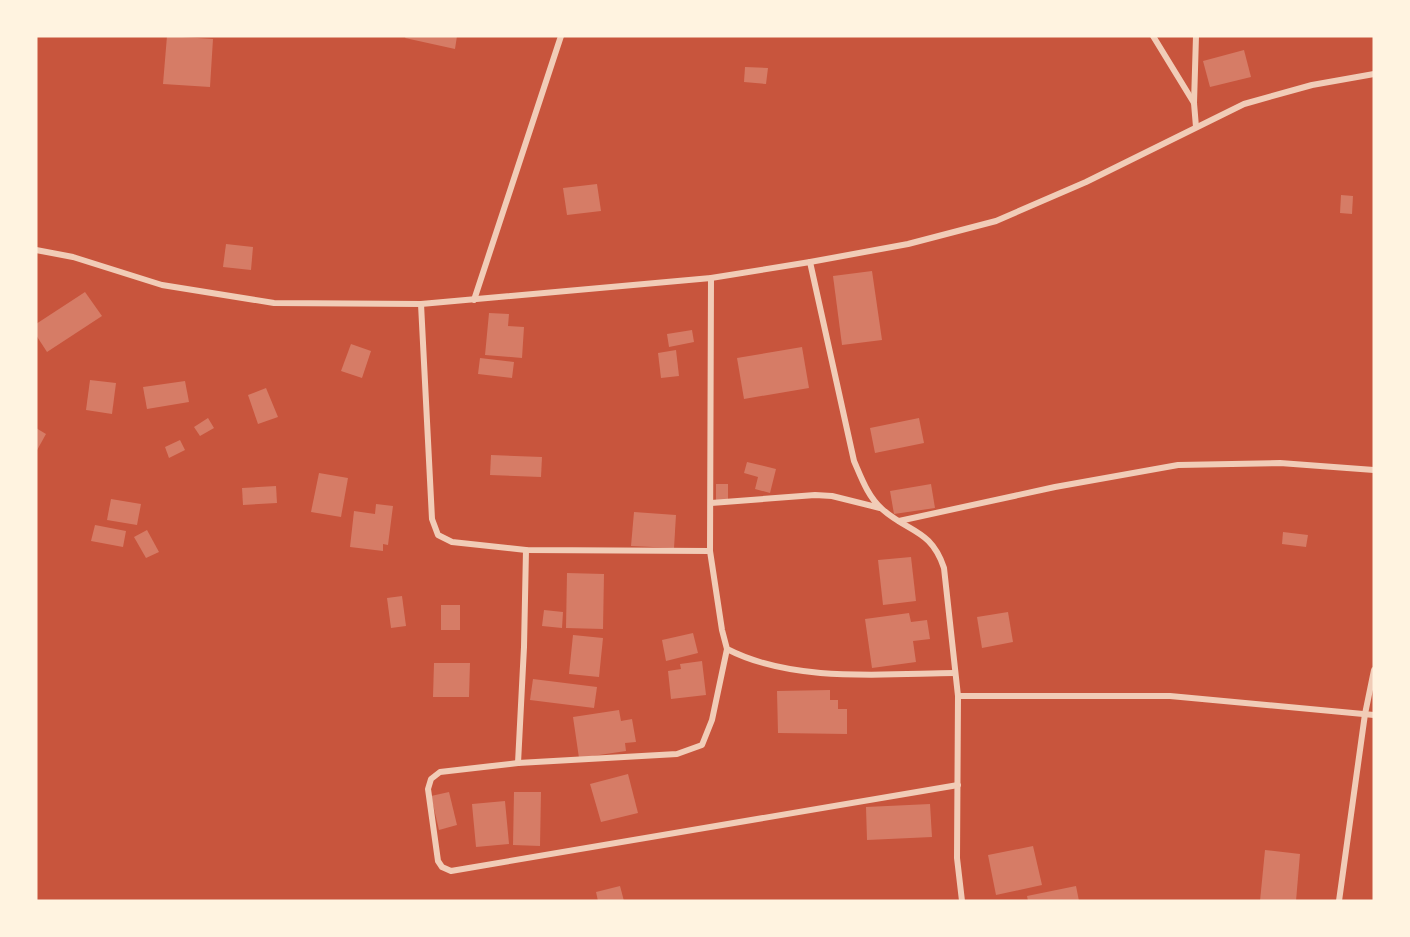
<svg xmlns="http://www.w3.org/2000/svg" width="1410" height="937" font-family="Raleway,sans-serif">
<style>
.building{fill:#d67c66}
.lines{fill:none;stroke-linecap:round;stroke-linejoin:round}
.minor{stroke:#f1ccb7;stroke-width:6}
</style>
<rect width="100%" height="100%" fill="#c8553d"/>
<g class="building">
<polygon points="167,36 213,39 210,87 163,84"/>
<polygon points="406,36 457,36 455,49 405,38"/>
<polygon points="1244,50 1251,77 1210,87 1203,61"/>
<polygon points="745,67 768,68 766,84 744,82"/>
<polygon points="597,184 601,211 567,215 563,188"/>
<polygon points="1341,195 1353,196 1352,214 1340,213"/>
<polygon points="226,244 253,247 251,270 223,267"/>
<polygon points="872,271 882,340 842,345 833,276"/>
<polygon points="85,292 102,316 47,352 36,335 36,324"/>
<polygon points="489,313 509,314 508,326 524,327 522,358 485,355"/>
<polygon points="692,330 694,342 669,347 667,334"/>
<polygon points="351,344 371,351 362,378 341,371"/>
<polygon points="802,347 809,388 744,399 737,358"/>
<polygon points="676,350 679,376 661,378 658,353"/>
<polygon points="480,358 514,362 512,378 478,374"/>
<polygon points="90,380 116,383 112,414 86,410"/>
<polygon points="185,381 189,402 147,409 143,387"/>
<polygon points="266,388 278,417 258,424 248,395"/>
<polygon points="208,418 214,428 200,436 194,427"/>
<polygon points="919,418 924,443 875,453 870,428"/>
<polygon points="36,428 46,434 36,452"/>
<polygon points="180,440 185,450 169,458 165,447"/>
<polygon points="491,455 542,457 541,477 490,475"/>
<polygon points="747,462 776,469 770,493 755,489 758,477 744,473"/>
<polygon points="319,473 348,478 341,517 311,512"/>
<rect x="716" y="484" width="12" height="16"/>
<polygon points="931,484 935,508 894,514 890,491"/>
<polygon points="276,486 277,503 243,505 242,488"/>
<polygon points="111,499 141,504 137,525 107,520"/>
<polygon points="376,504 393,506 388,545 383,544 383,551 350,547 354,511 375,514"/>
<polygon points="634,512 676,515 674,548 631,546"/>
<polygon points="95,525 126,531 123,547 91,541"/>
<polygon points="147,530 159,552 146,558 134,537"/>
<polygon points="1283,532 1308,535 1306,547 1282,544"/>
<polygon points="911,557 916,601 883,605 878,560"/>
<polygon points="567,573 604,574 603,629 566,628"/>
<polygon points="402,596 406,626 391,628 387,598"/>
<rect x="441" y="605" width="19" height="25"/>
<polygon points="544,610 563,612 562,628 542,626"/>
<polygon points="1008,612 1013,642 982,648 977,617"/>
<polygon points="909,613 911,622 927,620 930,639 913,641 916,662 872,668 865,619"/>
<polygon points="693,633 698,653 666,661 662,640"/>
<polygon points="573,635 603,638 599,677 569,674"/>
<polygon points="702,661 706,695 671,699 668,671 681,669 680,664"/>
<polygon points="434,663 470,663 469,697 433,697"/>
<polygon points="533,679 597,687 594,708 530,700"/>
<polygon points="830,690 830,700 838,700 838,709 847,709 847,734 778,733 777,691"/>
<polygon points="619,710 621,721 632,719 636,742 625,743 626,751 579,758 573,717"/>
<polygon points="628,774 638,813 601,822 590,784"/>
<polygon points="449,792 457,825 439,830 431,796"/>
<polygon points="514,792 541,792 540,846 513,845"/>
<polygon points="505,801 509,844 476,847 472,804"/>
<polygon points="930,804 932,837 867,840 866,807"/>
<polygon points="1033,846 1042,885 996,895 988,855"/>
<polygon points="1265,850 1300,854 1296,901 1260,901"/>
<polygon points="620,886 624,901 598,901 596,892"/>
<polygon points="1076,886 1079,901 1028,901 1027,896"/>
</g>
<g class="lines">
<g class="minor">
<polyline points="1153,36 1194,103"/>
<polyline points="1196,36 1194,103 1196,127"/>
<polyline points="36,250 73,257 162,285 274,303 421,304 711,278 810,262 908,244 996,221 1086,182 1244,104 1312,85 1374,74"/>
<path d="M810,262L854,461C861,477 868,497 882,509C909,533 931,529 944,568L958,696L957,858L962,901"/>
<path d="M711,278L710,551L722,630L727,649C793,683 882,674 954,673"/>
<polyline points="474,300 561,36"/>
<polyline points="421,304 432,519 438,535 452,542 526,550 710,551"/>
<polyline points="711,503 815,495 832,496 880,508"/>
<polyline points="899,521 1055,487 1178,465 1280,463 1374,470"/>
<polyline points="727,649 712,720 702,745 677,754 518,763 440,772 431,779 428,789 438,861 442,867 451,871 958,785"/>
<polyline points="958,696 1170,696 1374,715"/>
<polyline points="518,763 524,647 526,550"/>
<polyline points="1339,901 1365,714 1374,670"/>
</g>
</g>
<rect width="1410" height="937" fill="none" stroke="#fff3e0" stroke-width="75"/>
</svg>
